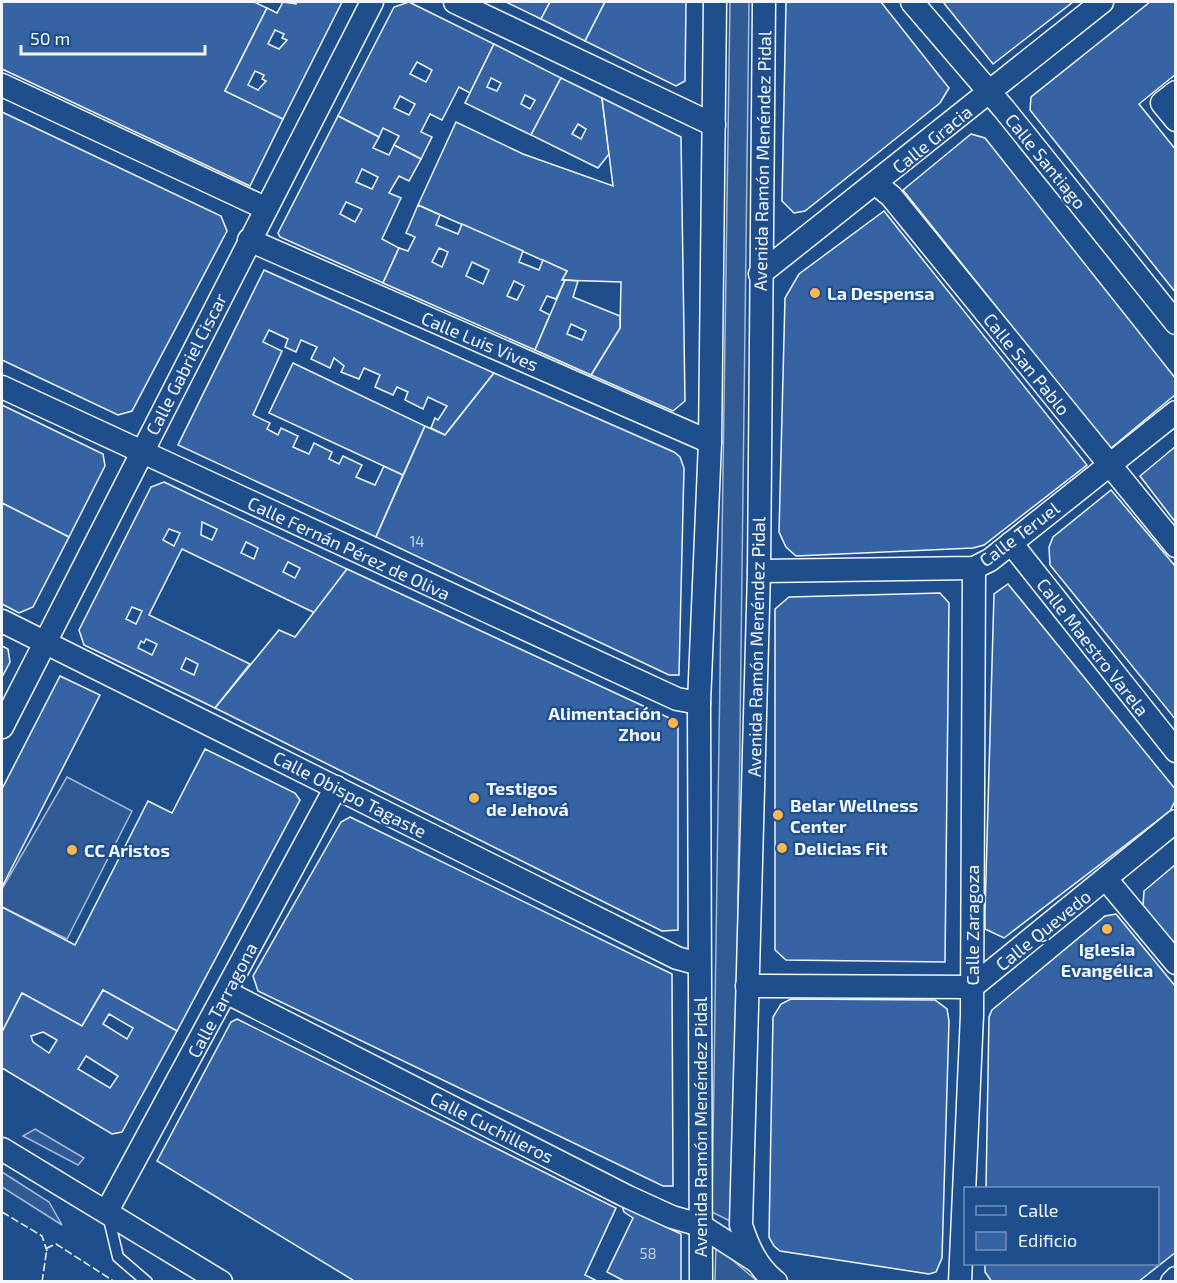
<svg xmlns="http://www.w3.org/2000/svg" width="1177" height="1283" font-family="'Exo 2',sans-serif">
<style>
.built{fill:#305b95;stroke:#a8bbd7;stroke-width:1.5}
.building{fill:#3563a3;stroke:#f2f6ff;stroke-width:1.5;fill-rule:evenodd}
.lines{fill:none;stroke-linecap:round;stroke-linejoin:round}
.lane-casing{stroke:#f2f6ff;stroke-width:13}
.street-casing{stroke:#f2f6ff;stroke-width:25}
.lane{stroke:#1f4e8c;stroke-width:10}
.street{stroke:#1f4e8c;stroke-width:22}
.fence{stroke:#f2f6ff;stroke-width:1.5;stroke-dasharray:8 3;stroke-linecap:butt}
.poi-dot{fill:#ffb74d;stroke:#1f4e8c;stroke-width:2}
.labels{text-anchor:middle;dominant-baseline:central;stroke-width:4.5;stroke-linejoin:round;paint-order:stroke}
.number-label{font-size:15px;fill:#c3d1e8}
.street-label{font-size:18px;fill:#f2f6ff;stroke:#1f4e8c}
.poi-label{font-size:18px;font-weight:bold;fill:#f2f6ff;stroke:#1f4e8c;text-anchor:start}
</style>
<rect width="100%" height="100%" fill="#1f4e8c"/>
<g class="built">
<polygon points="730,2 749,2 734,1223 712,1212"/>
<polygon points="67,777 132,811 67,939 2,907 2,889"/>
<polygon points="35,1129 84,1158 78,1165 23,1136"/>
<polygon points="2,1172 49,1202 62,1225 2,1187"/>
<polygon points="716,1246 757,1281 715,1282"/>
</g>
<g class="building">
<polygon points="2,2 254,2 267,8 225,91 283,119 250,186 2,69"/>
<path d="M283,2L296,4L297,2H342L283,119L225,91L267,8L277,13ZM275,30L284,34L282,38L287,40L279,49L268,44ZM255,71L264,75L262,79L266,81L258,90L248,85Z"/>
<path d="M409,2L494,44L470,93L459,87L442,120L430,114L421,132L432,137L421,159L394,145L399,136L383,128L379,137L338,116L394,7ZM417,62L432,70L426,82L410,74ZM400,96L415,104L409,115L394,108Z"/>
<polygon points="506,2 550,2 541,19"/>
<polygon points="550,2 605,2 585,41 541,19"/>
<polygon points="605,2 686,2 685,81 676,86 585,41"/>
<polygon points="786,2 881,2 949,88 940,103 899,136 805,211 794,213 782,201"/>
<polygon points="943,2 1073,2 993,64"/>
<polygon points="1150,2 1176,2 1176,74 1139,104 1176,150 1176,293 1030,110 1031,97"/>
<path d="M494,44L561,78L531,135L465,103ZM491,78L501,83L497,91L487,87ZM525,95L535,100L530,109L521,104Z"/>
<path d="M561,78L602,98L609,154L598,168L531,135ZM578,124L586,129L581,139L572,134Z"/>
<polygon points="602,98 681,137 685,401 673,411 591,375 620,328 621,282 562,280 567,271 418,205 456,122 523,154 613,186"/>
<polygon points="2,112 221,216 227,231 132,411 118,415 2,360"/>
<path d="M338,116L379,137L373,148L389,155L394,145L421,159L409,181L399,176L389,193L401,198L382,239L399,248L383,283L280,237L278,233ZM362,169L378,177L372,189L356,182ZM346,202L362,209L355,222L340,214Z"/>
<polygon points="971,134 985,138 1176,379 1176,394 1110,449 903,190"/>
<path d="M418,205L440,215L436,225L458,234L462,224L523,251L519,262L539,270L543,260L567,271L562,280H565L556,299L547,296L540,310L550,315L535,350L383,283L399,248L408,251L415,237L406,233ZM439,248L448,252L442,267L432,262ZM472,262L489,270L483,284L466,276ZM514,281L524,286L517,300L507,296Z"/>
<polygon points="884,211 1087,465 984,545 973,548 796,556 786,547 779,532 785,298 799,274"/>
<polygon points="264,270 494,373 445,435 431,428 435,418 438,420 447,406 428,397 423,409 405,400 408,392 397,387 393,395 375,387 380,375 364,368 359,379 341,372 344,366 334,358 330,368 311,359 317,347 301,340 296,352 285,347 288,339 269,330 263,342 282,351 253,415 270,423 267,429 278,435 281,428 298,436 293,447 309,454 314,443 332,452 329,459 339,464 343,456 362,465 356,477 375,485 384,466 403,475 376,537 178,445"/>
<path d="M565,280L578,281L573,297L620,316V328L591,375L535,350ZM571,324L586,331L582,340L567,334Z"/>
<polygon points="293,363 425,426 403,475 269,413"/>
<polygon points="494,373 674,452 680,457 684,468 679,675 669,675 376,537 425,426 445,435"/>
<polygon points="2,405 103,454 105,466 69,537 2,503"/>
<polygon points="1176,446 1176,523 1140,476"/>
<path d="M164,482L347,569L315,613L182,549L149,615L250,664L215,708L84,645L79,630L151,487ZM202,522L217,529L212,540L201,535ZM169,529L180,533L174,546L163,540ZM246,542L258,548L254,559L241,553ZM288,562L300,568L295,578L283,572ZM132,607L142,611L136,624L126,619ZM146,639L157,644L152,655L138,648L141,641L144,643ZM186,658L198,664L194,675L181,669Z"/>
<polygon points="1111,490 1176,567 1176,720 1050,565 1049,547 1053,537"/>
<polygon points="2,503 69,537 33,607 19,613 2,604"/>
<polygon points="347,569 678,722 678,930 662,931 215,708 279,630 295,637"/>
<polygon points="1008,584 1176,790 1176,799 1170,811 1004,938 985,929 985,911 994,594"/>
<polygon points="940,593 949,603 945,962 786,960 775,950 775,609 789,597"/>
<polygon points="2,646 8,649 10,662 2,677"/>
<polygon points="60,676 100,695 2,887 2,789"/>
<polygon points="205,749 295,793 300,800 177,1031 103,990 82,1026 22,993 2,1032 2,907 75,945 148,801 172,813"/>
<polygon points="350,817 672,974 673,1186 663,1186 258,991 253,976 341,822"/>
<polygon points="1176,864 1176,946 1143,906 1144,891"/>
<polygon points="1116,914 1176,987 1176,1252 1138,1282 992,1282 985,1272 985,1264 1158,1264 1158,1188 986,1188 989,1017 992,1010 1105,916"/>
<path d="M103,990L177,1031L122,1132L112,1134L2,1068V1032L22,993L82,1026ZM109,1014L133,1028L127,1039L103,1024ZM43,1032L57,1040L49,1053L33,1042L31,1036ZM86,1056L118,1076L110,1088L78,1069Z"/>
<polygon points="791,999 935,1000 947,1009 949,1021 942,1258 936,1272 929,1274 780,1251 774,1246 769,1237 773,1017 781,1004"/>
<polygon points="237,1019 616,1208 585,1275 599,1282 356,1282 157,1161 231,1022"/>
<polygon points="622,1206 681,1234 681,1282 626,1282 607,1272 633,1218 624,1212"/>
</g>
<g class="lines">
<defs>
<polyline id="lane" points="108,1215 118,1257 147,1282"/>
<g id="street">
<polyline points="455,2 714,125"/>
<path d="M764,2L759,571L741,1225C748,1247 757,1267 776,1282"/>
<polyline points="912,2 1004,109 1176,323"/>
<polyline points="2,85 265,208"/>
<polyline points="1176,92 1162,103 1176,120"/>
<polyline points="876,184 891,196 1176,546"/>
<polyline points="249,240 710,442"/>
<polyline points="760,274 1102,2"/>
<polyline points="2,387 677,699 699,703"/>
<polyline points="1011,543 1176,751"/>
<polyline points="759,571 974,568 990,560 1176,412"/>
<polyline points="2,621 677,958 699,964"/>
<polyline points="2,727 372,2"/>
<polyline points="1106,879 1176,963"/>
<polyline points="747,986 972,987 1176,821"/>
<polyline points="226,992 626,1196 672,1217 700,1225 756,1261"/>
<polyline points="2,1149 221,1282"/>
<polyline points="107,1211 336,787"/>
<polyline points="701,1282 699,703 710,442 715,2"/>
<polyline points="960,1282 972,1015 974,568"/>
<polyline points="1172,1282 1176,1278"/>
</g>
</defs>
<use href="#lane" class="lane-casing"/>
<use href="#street" class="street-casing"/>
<use href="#lane" class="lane"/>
<use href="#street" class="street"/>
<g class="fence">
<polyline points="2,1212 42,1236 47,1251"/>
<polyline points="42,1282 47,1248 56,1244 115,1282"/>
</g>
</g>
<g class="poi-dot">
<circle cx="815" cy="293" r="6"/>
<circle cx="673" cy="723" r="6"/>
<circle cx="474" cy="798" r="6"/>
<circle cx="778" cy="815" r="6"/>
<circle cx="782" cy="848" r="6"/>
<circle cx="72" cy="850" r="6"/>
<circle cx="1107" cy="929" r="6"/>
</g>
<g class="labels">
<g class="number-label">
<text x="417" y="541">14</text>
<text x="648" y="1253">58</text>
</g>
<g class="street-label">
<text transform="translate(932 139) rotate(-39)">Calle Gracia</text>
<text transform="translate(762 161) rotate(-89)">Avenida Ramón Menéndez Pidal</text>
<text transform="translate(1046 161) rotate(51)">Calle Santiago</text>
<text transform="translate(480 341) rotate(23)">Calle Luis Vives</text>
<text transform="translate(186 364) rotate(-63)">Calle Gabriel Ciscar</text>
<text transform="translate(1027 364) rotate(51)">Calle San Pablo</text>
<text transform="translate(1019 534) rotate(-37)">Calle Teruel</text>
<text transform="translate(349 548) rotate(25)">Calle Fernán Pérez de Oliva</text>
<text transform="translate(756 647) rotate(-89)">Avenida Ramón Menéndez Pidal</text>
<text transform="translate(1093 647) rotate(52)">Calle Maestro Varela</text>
<text transform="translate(350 794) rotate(27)">Calle Obispo Tagaste</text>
<text transform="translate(972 925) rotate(-90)">Calle Zaragoza</text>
<text transform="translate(1043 930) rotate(-39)">Calle Quevedo</text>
<text transform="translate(222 1000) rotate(-62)">Calle Tarragona</text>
<text transform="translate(492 1127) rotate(27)">Calle Cuchilleros</text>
<text transform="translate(700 1127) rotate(-90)">Avenida Ramón Menéndez Pidal</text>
</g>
<g class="poi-label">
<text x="827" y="293">La Despensa</text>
<text x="661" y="713" text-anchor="end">Alimentación<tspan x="661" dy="21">Zhou</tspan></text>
<text x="486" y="788">Testigos<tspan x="486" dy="21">de Jehová</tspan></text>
<text x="790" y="805">Belar Wellness<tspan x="790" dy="21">Center</tspan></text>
<text x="794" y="848">Delicias Fit</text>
<text x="84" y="850">CC Aristos</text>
<text x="1107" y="949" text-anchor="middle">Iglesia<tspan x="1107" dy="21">Evangélica</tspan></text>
</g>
</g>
<rect width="1177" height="1283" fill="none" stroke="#f2f6ff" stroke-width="6"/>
<rect x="964" y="1187" width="195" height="78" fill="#1f4e8c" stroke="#7391ba" stroke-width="1.5"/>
<rect x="976" y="1206" width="30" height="9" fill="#1f4e8c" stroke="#7391ba" stroke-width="1.5"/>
<text x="1018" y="1217" font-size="18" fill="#f2f6ff">Calle</text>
<rect x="976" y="1232" width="30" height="18" fill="#3563a3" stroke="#7391ba" stroke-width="1.5"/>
<text x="1018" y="1247" font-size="18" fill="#f2f6ff">Edificio</text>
<path d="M21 45v9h184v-9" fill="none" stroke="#f2f6ff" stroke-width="3"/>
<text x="30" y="45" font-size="18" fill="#f2f6ff" stroke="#1f4e8c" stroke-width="4.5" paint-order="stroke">50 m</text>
</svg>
